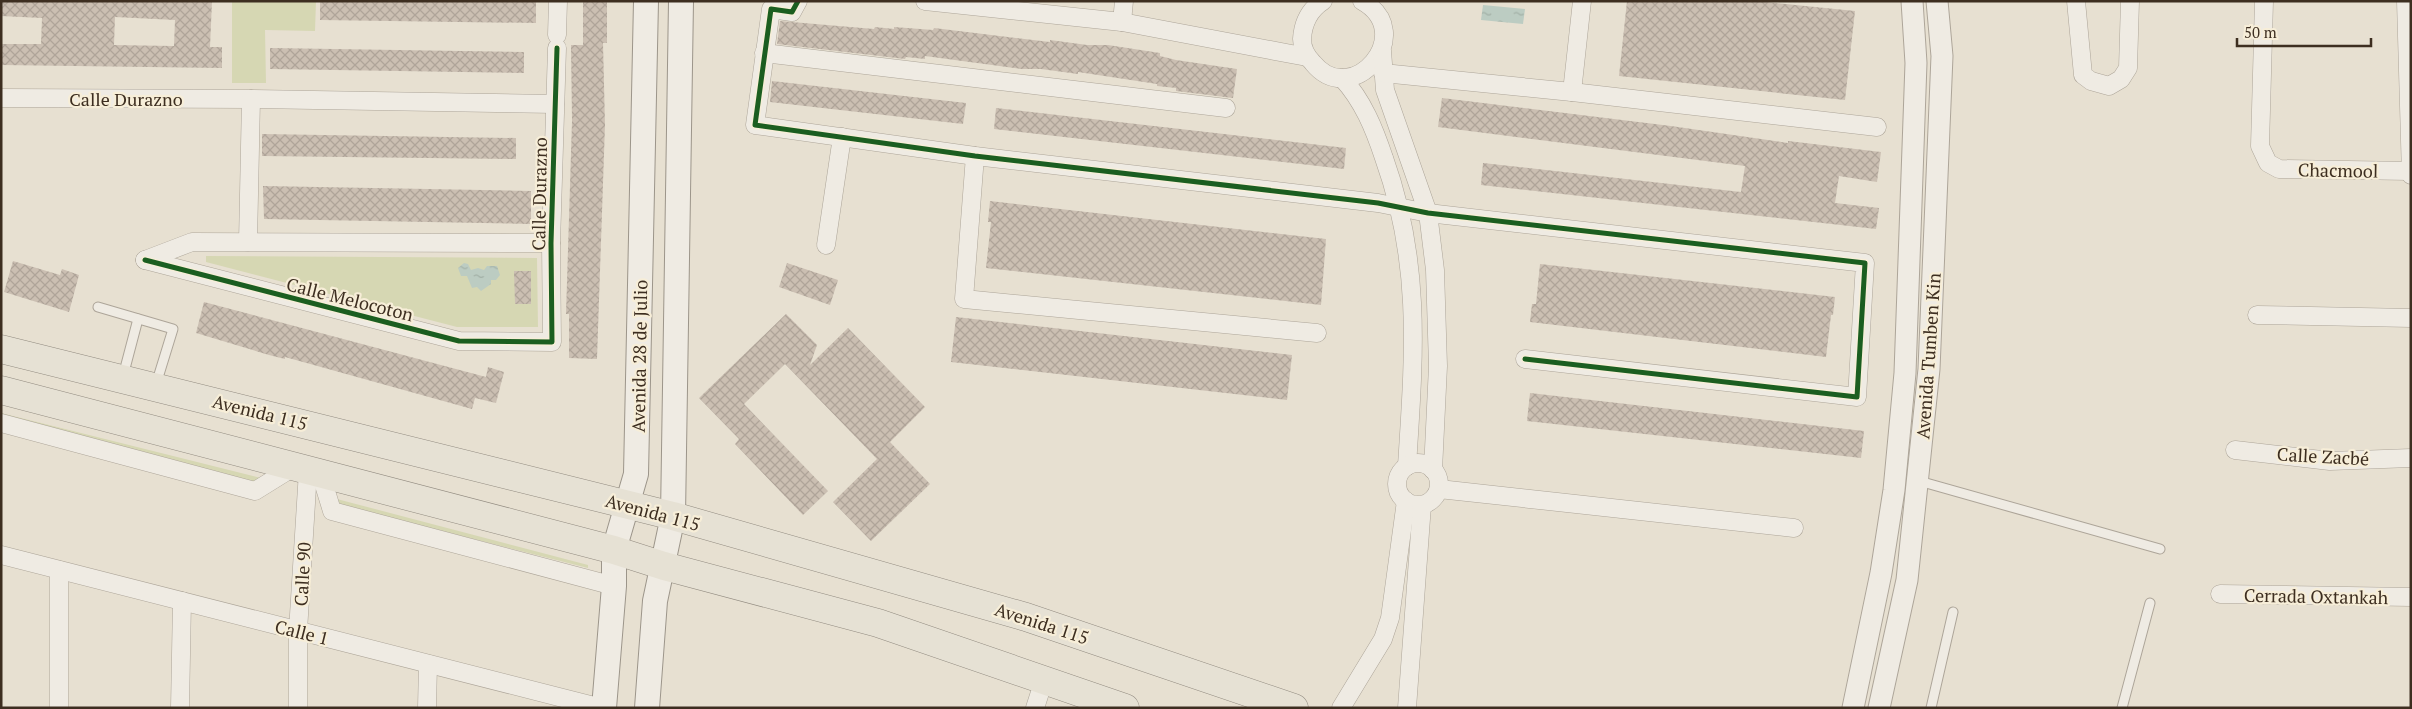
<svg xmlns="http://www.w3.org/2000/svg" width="2412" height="709" font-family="'PT Serif',serif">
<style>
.green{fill:#d6d7b3}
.water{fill:url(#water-ripples)}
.building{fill:url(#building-cross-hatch);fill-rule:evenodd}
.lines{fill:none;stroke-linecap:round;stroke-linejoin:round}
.service-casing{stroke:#ada599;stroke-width:11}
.minor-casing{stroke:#ada599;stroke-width:19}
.tertiary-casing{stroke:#ada599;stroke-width:23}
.secondary-casing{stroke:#9c958a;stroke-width:26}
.primary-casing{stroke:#928b80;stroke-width:29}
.service{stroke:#efebe3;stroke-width:9}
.minor{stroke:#efebe3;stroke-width:18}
.tertiary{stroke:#efebe3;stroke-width:21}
.secondary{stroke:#efebe3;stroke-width:24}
.primary{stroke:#e6e1d4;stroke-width:28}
.cycleway-casing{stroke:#f7eed8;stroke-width:8}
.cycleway{stroke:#1b5e20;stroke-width:5}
.labels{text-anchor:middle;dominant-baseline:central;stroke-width:4.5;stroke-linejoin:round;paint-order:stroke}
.street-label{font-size:18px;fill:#3d2e20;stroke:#f7eed8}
</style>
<defs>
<pattern id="water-ripples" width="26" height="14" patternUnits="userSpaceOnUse" patternTransform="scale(1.25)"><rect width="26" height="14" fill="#bcccc2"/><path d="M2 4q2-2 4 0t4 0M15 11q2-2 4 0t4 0" fill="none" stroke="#a2b0a6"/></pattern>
<pattern id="building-cross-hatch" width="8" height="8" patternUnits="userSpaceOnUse" patternTransform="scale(1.25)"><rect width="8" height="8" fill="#cbbfb2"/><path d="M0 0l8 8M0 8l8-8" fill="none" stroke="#afa499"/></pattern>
</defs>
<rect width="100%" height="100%" fill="#e7e0d1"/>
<g class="green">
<polygon points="316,1 315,31 265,30 266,83 232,83 232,2"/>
<polygon points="206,256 537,258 538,327 457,327 206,262"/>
<polygon points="1,413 261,478 254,483 1,415"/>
<polygon points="333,498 588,565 588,568 336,504"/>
</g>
<g class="water">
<polygon points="1483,5 1525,9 1523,24 1481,20"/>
<polygon points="464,263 468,264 471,270 478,268 484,270 487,266 497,266 500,275 496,280 491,280 491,284 481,291 477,287 472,288 467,276 461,276 458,268"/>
</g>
<g class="building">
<path d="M1,1H212L210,47H222V68L1,65V44H41L42,18L1,16ZM115,17L175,20L174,46L114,45Z"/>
<polygon points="320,1 536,1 536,23 320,20"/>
<polygon points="583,1 607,1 607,43 603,43 605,125 597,359 569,358 569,314 566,314 572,121 571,45 583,45"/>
<polygon points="1627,1 1755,1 1855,11 1845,100 1619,76"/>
<polygon points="780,21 874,29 875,27 894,29 894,27 933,30 934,28 1050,42 1050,40 1087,45 1108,45 1160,53 1160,56 1176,60 1237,69 1233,98 1176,91 1176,88 1157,86 1157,84 1078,72 1078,74 1041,69 1022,69 925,56 925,59 906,57 905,59 777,44"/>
<polygon points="270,48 524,52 524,73 270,69"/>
<polygon points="772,81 966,103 963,124 770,102"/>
<polygon points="1442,98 1671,126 1788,143 1788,141 1881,152 1877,182 1839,176 1835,203 1879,208 1876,229 1481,185 1483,163 1741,192 1745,166 1438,127"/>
<polygon points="996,108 1346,148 1344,169 994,129"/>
<polygon points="262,134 516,138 516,159 262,156"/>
<polygon points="263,186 531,191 531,224 264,219"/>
<polygon points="990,201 1326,239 1321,305 986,268 991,222 988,222"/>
<polygon points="13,261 60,275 62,269 79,275 69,312 4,292"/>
<polygon points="787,263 838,280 830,305 779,287"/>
<polygon points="1540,264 1835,297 1833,315 1831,315 1826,357 1530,322 1532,304 1536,304"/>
<polygon points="514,271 531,271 531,304 515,304"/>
<polygon points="204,302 486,377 488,367 504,372 496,403 475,398 472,409 285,357 285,359 269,355 196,333"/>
<polygon points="786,314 817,345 810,365 848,328 925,407 890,442 930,484 871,541 833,502 877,459 785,364 744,404 828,491 803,515 735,444 739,439 699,398"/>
<polygon points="956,317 1292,355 1287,400 951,362"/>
<polygon points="1530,393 1864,431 1861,458 1527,421"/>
</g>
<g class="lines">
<defs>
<g id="service">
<polyline points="98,307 173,329 157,381"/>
<polyline points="123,376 138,319"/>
<polyline points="1919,481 2160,549"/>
<polyline points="1931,708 1953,612"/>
<polyline points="2122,708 2150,603"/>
</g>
<g id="minor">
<polyline points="798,1 792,12 771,9 755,125 975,156 1378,203 1428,213 1865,263 1857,397 1525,359"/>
<polyline points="925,1 1122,22 1307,57"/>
<path d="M1323,1C1309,10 1303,23 1302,39C1302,48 1307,57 1313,63C1352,111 1419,33 1362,1"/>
<polyline points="2076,1 2083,75 2091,81 2109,86 2121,79 2128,68 2130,1"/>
<polyline points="2264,1 2260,146 2268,163 2279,169 2410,171"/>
<polyline points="2406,1 2411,175"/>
<polyline points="1122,22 1124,1"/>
<polyline points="557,35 558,1"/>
<polyline points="1382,51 1385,90 1428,213 1435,270 1438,366 1433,470"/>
<polyline points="764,53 1226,108"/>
<polyline points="1383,73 1572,92 1877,127"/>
<path d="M1342,78C1363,101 1374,128 1384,158C1422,264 1414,356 1407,466"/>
<polyline points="1572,92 1582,1"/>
<polyline points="1,98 251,99 555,104"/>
<polyline points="975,156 964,299 1317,333"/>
<polyline points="248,242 251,99"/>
<polyline points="826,245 842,137"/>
<polyline points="145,260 459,341 552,342 551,243 557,48"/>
<polyline points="145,260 192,242 551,243"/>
<polyline points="2257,315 2411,318"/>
<polyline points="1,423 255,491 292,468"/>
<polyline points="2235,450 2330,461 2411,458"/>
<circle cx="1418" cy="484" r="21"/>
<polyline points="321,475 332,511 614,586"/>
<polyline points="1439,489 1794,528"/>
<polyline points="1,555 602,708"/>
<polyline points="59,570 59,708"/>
<polyline points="2220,594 2411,597"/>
<polyline points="180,708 182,601"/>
<polyline points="298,708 298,631 308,471"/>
<polyline points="427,708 428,664"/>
<polyline points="1035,708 1044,680"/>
<polyline points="1341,708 1383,639 1390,618 1406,501"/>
<polyline points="1407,708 1422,505"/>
</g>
<g id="tertiary">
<polyline points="1853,708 1881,573 1894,490 1905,373 1916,63 1912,1"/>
<polyline points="1879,708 1907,580 1929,369 1942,56 1937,1"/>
</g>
<g id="secondary">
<polyline points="604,708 614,586 614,550 636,474 646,1"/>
<polyline points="647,708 655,601 673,516 681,1"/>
</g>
<g id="primary">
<polyline points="1,349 673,516 1026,617 1294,708"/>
<polyline points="1,390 614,550 664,566 878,623 1125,708"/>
</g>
</defs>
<use href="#service" class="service-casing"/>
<use href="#minor" class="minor-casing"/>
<use href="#tertiary" class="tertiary-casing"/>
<use href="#secondary" class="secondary-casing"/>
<use href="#primary" class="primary-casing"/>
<use href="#service" class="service"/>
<use href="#minor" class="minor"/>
<use href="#tertiary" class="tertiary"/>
<use href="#secondary" class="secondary"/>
<use href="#primary" class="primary"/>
<defs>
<g id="cycleway">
<polyline points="798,1 792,12 771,9 755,125 975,156 1378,203 1428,213 1865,263 1857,397 1525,359"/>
<polyline points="145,260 459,341 552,342 551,243 557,48"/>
</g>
</defs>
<use href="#cycleway" class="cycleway-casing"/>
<use href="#cycleway" class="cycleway"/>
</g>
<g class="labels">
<g class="street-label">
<text x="126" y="99">Calle Durazno</text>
<text transform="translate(2338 170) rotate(1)">Chacmool</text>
<text transform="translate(539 194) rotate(-89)">Calle Durazno</text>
<text transform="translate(350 299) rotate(14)">Calle Melocoton</text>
<text transform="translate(639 356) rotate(-89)">Avenida 28 de Julio</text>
<text transform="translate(1928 356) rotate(-86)">Avenida Tumben Kin</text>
<text transform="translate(260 412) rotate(14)">Avenida 115</text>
<text transform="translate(2323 456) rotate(3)">Calle Zacbé</text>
<text transform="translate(653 512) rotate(15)">Avenida 115</text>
<text transform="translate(302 574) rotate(-87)">Calle 90</text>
<text transform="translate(2316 596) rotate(1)">Cerrada Oxtankah</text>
<text transform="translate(1042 623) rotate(18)">Avenida 115</text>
<text transform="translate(302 632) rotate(14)">Calle 1</text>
</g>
</g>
<rect width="2412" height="709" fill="none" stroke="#3d2e20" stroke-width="5"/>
<path d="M2237 38v8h134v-8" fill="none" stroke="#3d2e20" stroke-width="2.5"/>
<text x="2244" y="38" font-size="15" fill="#3d2e20" stroke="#f7eed8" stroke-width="4" paint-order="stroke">50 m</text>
</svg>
